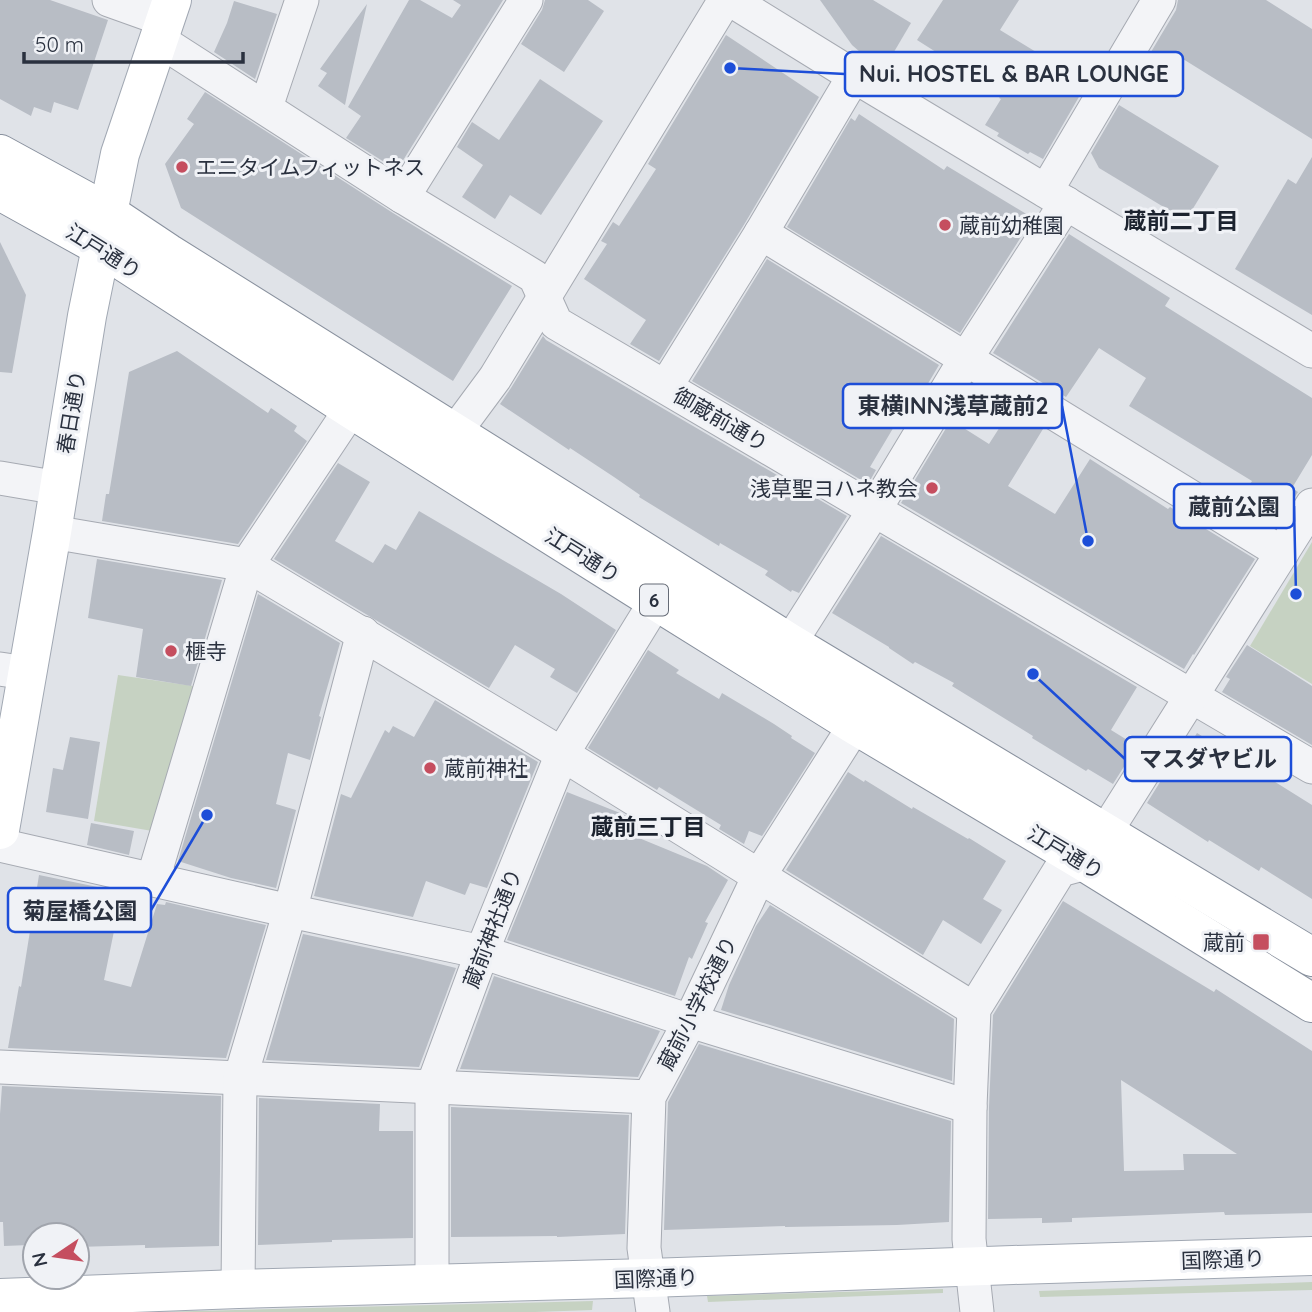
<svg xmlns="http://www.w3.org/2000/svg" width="1312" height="1312" font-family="Quicksand,'Noto Sans JP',sans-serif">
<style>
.green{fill:#c6d2c2}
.building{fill:#b8bdc5;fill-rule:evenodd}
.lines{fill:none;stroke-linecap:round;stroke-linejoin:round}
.minor-casing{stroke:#a6aab2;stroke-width:35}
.major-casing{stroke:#a1a8b3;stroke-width:40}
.highway-casing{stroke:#89919e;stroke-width:40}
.minor{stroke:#f3f4f7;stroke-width:33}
.major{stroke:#fff;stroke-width:38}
.highway{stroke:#fff;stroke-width:38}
.poi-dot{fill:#c54e5f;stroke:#f0f2f6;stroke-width:2.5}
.labels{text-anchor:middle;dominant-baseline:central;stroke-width:6;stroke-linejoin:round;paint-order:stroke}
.shield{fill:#f0f2f6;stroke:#656b76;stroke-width:2}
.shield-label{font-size:19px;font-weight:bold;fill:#2a313f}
.poi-label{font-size:21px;fill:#2a313f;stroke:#f0f2f6;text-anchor:start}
.street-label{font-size:21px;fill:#2a313f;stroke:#f0f2f6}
.neighbourhood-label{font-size:23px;font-weight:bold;fill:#1c232f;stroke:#f0f2f6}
.leader{fill:none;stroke:#1d4ed8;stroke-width:2.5}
.callout-dot{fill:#1d4ed8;stroke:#f0f2f6;stroke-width:2.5}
.callout{fill:#f0f2f6;stroke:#1d4ed8;stroke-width:2.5}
.callout-label{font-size:23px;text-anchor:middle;font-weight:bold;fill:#2a313f}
</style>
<rect width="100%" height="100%" fill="#e0e3e8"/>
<g class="green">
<polygon points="1312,542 1312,684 1250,646"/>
<polygon points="118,675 200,687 158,832 94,821"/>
<polygon points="1312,1282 1312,1290 1040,1297 1039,1291"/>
<polygon points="943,1289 943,1293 708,1302 707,1296"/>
<polygon points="593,1301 592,1310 535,1312 155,1312"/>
</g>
<g class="building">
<polygon points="0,0 50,0 108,20 78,110 54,102 51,113 34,107 31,116 0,99"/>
<polygon points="409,0 420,0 452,18 461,5 453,0 503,0 397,170 346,138 361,116 348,107"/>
<polygon points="545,0 588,0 604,11 564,72 521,44 542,10"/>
<polygon points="820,0 873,0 911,23 891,57 869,56 860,52 852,45"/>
<polygon points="943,0 1019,0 1000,30 1087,83 1043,159 1030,152 1028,154 997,136 999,133 985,125 1001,99 999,98 1002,94 917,40"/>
<polygon points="1178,0 1266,0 1312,29 1312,139 1183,59 1177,68 1151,52 1176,10"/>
<polygon points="234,1 277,14 255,79 214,52 227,23"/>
<polygon points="367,4 351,76 345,105 318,86 327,73 320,69"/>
<polygon points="726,35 819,97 745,223 659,361 630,344 646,320 584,279 607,244 601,241 613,222 619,226 656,169 648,164"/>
<polygon points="540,79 603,121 541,215 510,195 495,219 462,197 483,165 457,147 472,122 499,140"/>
<polygon points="205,92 393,213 512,286 453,381 181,208 165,164 194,124 187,119"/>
<polygon points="1119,105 1219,166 1189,215 1177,215 1099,168 1091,153"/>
<polygon points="859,114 944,170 947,166 1033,218 960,333 787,227 851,118 855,121"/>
<polygon points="1312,157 1312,315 1235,269 1288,179 1296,184"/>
<polygon points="1069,234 1170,298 1165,306 1312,398 1312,455 1292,488 1298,492 1276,527 1238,504 1252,481 1129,406 1146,378 1099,348 1066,397 993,353"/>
<polygon points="0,242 26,295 12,373 0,372"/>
<polygon points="767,259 939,365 901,429 895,425 870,467 876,470 868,484 692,381"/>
<polygon points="543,336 546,340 847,516 799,593 792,590 791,592 765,575 768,571 720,543 719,546 639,497 640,495 614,477 570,448 569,450 500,404 511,388"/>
<polygon points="177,351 268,413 271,408 297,426 294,431 307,441 238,544 102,521 106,494 109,494 129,372"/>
<polygon points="1021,415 1043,429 1008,486 1055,514 1090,459 1168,509 1170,507 1255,559 1194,655 1193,654 1184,669 901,503 951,420 989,444 1005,419 1015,425"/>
<polygon points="338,463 370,482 335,541 373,563 385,544 396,550 419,511 561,594 616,630 577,693 550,677 555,669 515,645 489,688 274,559"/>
<polygon points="881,536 1137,687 1111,730 1137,746 1113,784 1088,769 1086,771 1032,738 1033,736 952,686 954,683 915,662 913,664 889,648 889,647 832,613"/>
<polygon points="97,559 222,580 191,686 136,677 143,629 88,618"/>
<polygon points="258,594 340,643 319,716 321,717 310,760 288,753 276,804 296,810 276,888 231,878 178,861"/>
<polygon points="1247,645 1312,686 1312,745 1222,692 1230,679 1226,677"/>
<polygon points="648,650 679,670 676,673 719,699 722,693 774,724 792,736 791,738 815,753 762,836 749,831 744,844 719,829 721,825 659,787 657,790 588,748"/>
<polygon points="435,700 538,762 487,888 470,883 465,895 426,881 413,917 314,896 341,794 351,798 385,730 389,733 393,726 414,737"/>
<polygon points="1197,733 1312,805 1312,899 1261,867 1259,871 1209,840 1208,842 1147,803 1170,766 1175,769"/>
<polygon points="70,737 100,742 88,819 46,812 53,768 63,770"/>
<polygon points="848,772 864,782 865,780 912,809 913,807 968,839 969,838 1006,861 983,899 1002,910 981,944 943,920 923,955 786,870"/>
<polygon points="567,792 620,813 628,817 622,831 707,866 728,880 705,922 708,923 692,959 689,957 675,996 507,940"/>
<polygon points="91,823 134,831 129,855 87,845"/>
<polygon points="39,875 122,892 104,980 131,987 157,904 165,905 166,902 266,925 226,1058 8,1048 19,986 21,987"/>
<path d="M1063,901L1214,992L1216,989L1312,1051V1213L1225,1215L1224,1212L1125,1216L1072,1218V1222L1042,1223V1218L988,1219L989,1107L993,1015ZM1121,1080L1237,1154H1183L1184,1170L1124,1171Z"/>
<polygon points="770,905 954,1019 952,1081 721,1010 729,985 756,926"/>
<polygon points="303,934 411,957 456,968 419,1067 266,1060"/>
<polygon points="494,976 660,1031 638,1077 460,1069"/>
<polygon points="699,1044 951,1121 949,1222 897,1225 785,1227 785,1226 664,1230 668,1102"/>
<polygon points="2,1086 221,1096 219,1246 145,1248 145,1245 77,1247 77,1235 35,1235 35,1247 29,1247 29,1245 4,1246 3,1222 0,1222 0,1114"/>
<polygon points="259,1098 380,1104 379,1131 413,1131 413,1238 332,1240 332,1242 258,1245"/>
<polygon points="451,1107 629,1115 625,1234 557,1237 557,1236 451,1237"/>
</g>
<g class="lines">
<defs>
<g id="minor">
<polyline points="109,0 165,20"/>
<polyline points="731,0 854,76 1312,351"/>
<polyline points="159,40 403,197 535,277 556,323 1312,767"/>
<polyline points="266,107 302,0"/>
<polyline points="1046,191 1159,0"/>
<polyline points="403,197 526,0"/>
<polyline points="761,233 1282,553"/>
<polyline points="666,386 761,233 854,76"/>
<polyline points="455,432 495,378 725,0"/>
<polyline points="0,478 59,488"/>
<polyline points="52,532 247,565 562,754 974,1009"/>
<polyline points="790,643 875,509 965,360 1066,203"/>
<polyline points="0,669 27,673"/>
<polyline points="0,845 290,911 482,952 690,1021 970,1107"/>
<polyline points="153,879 247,565 351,409"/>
<polyline points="0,1067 649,1097"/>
<polyline points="432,1284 432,1088 487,939 562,754 656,601"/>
<polyline points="238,1289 240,1079 290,911 363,633"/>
<polyline points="653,1312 644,1248 649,1097 690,1021 759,876 855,725"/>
<polyline points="977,1312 969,1239 970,1107 974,1009 1060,870 1086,863 1312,505"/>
</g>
<g id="major">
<polyline points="0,830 52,532 87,316 120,154 172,0"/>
<polyline points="0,1298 238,1289 649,1278 1013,1265 1312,1256"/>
</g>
<g id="highway">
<polyline points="0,154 108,213 168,253 790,643 1312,957"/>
<polyline points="0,191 101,247 351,409 656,601 855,725 1086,863 1312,1003"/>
</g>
</defs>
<use href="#minor" class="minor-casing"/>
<use href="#major" class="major-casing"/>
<use href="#highway" class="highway-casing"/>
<use href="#minor" class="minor"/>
<use href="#major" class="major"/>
<use href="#highway" class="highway"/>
</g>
<g class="poi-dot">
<circle cx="182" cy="167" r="7"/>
<circle cx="945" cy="225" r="7"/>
<circle cx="932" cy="488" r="7"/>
<circle cx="171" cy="651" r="7"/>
<circle cx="430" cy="768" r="7"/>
<rect x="1252" y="933" width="18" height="18" rx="3.5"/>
</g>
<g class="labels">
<rect class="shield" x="640" y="584.5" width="28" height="31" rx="5"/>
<g class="shield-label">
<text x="654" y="600">6</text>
</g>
<g class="poi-label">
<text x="196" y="167">エニタイムフィットネス</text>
<text x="959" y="225">蔵前幼稚園</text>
<text x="918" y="488" text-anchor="end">浅草聖ヨハネ教会</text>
<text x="185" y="651">榧寺</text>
<text x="444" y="768">蔵前神社</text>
<text x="1245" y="942" text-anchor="end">蔵前</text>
</g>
<g class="street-label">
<text transform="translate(104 251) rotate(32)">江戸通り</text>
<text transform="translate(71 412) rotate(-81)">春日通り</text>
<text transform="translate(721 419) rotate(30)">御蔵前通り</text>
<text transform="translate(583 555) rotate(32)">江戸通り</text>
<text transform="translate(1066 852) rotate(31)">江戸通り</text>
<text transform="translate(492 928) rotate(-69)">蔵前神社通り</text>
<text transform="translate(697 1003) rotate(-63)">蔵前小学校通り</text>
<text transform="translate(1223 1259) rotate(-2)">国際通り</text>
<text transform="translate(656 1278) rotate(-2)">国際通り</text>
</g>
<g class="neighbourhood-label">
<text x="1181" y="220">蔵前二丁目</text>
<text x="648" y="826">蔵前三丁目</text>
</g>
</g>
<path class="leader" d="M730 68L845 74M1088 541L1062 406M1296 594L1294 506M1033 674L1125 759M207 815L151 910"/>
<g class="callout-dot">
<circle cx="730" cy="68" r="7"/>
<circle cx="1088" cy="541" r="7"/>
<circle cx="1296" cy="594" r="7"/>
<circle cx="1033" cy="674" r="7"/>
<circle cx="207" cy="815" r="7"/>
</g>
<g class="callout">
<rect x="845" y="52" width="338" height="44" rx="7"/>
<rect x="843" y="384" width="219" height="44" rx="7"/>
<rect x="1174" y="484" width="120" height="44" rx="7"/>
<rect x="1125" y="737" width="166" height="44" rx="7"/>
<rect x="8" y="888" width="143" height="44" rx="7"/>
</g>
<g class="callout-label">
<text x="1014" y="82">Nui. HOSTEL &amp; BAR LOUNGE</text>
<text x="953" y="414">東横INN浅草蔵前2</text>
<text x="1234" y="515">蔵前公園</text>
<text x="1208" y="767">マスダヤビル</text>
<text x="80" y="919">菊屋橋公園</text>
</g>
<g transform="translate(56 1256) rotate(257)"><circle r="33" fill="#f0f2f6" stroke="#a1a5ad" stroke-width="2"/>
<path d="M0-5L12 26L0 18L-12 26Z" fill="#c54e5f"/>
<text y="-10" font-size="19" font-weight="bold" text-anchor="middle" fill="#2a313f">N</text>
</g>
<path d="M24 52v10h219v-10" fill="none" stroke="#2a313f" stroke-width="3.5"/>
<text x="35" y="52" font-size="21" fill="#2a313f" stroke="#f0f2f6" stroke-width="5" paint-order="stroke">50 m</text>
</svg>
